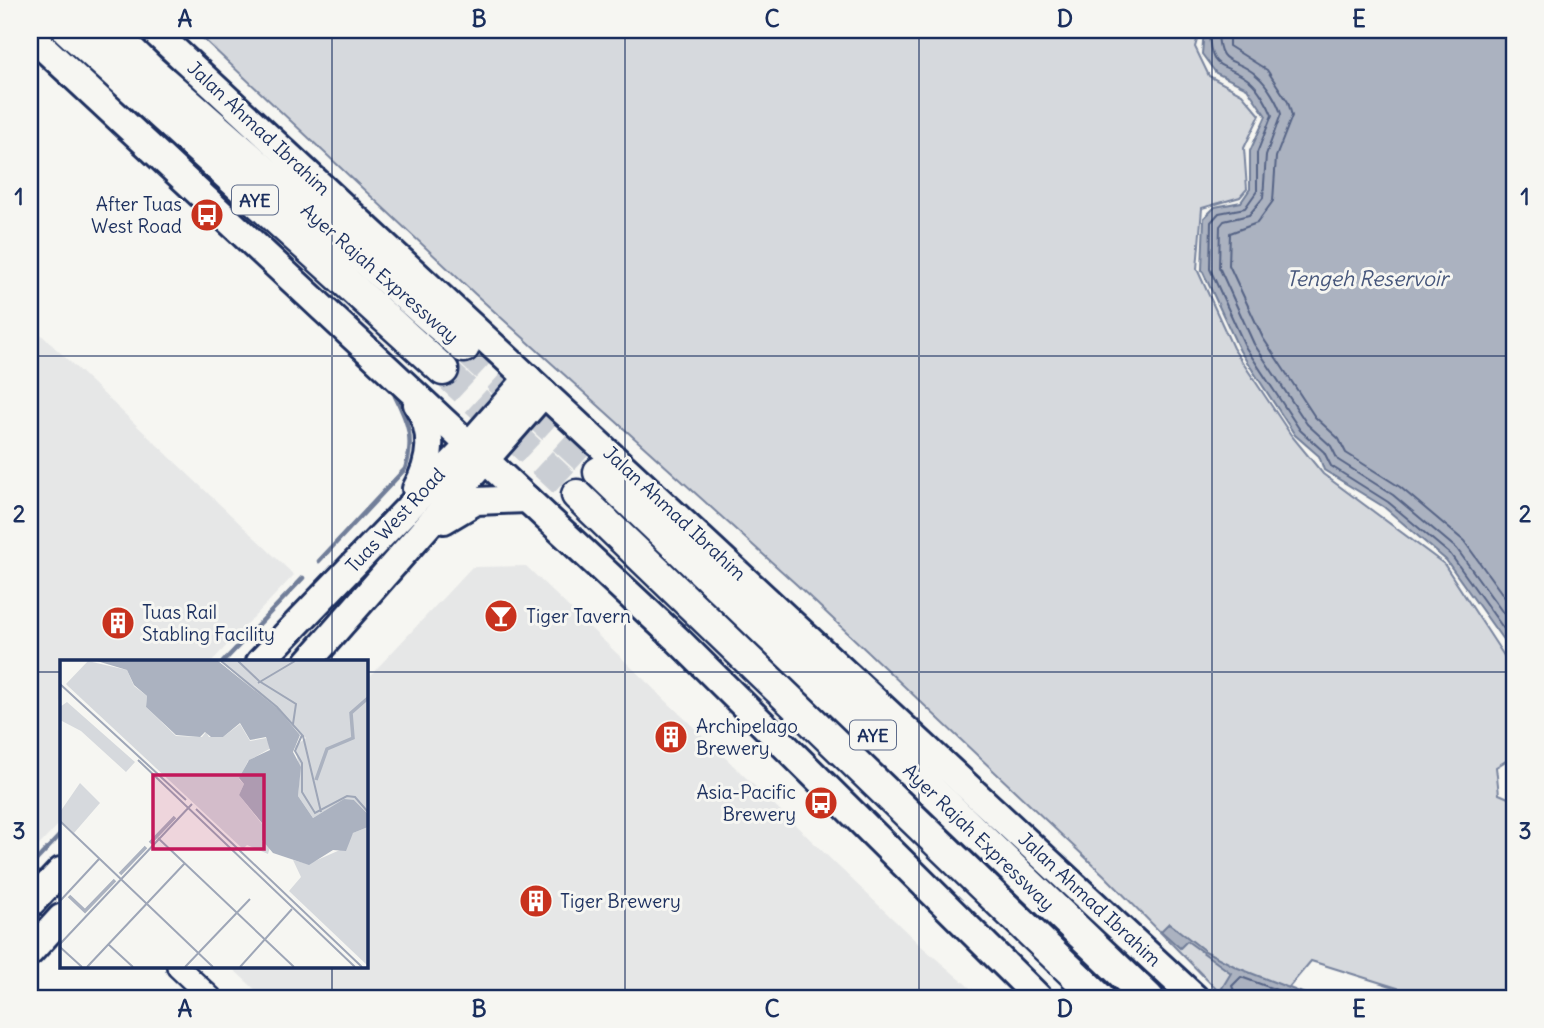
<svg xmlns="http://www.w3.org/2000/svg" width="1544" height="1028" font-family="Delius,sans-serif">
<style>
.built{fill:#e6e7e7}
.green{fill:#d6d9dd;stroke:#78849e;stroke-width:2}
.water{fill:#abb2c0;stroke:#717e99;stroke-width:2}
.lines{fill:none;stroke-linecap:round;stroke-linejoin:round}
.shore{stroke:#556385;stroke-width:2}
.stream{stroke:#717e99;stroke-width:4.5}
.highway-tunnel{stroke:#caced4;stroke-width:30;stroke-dasharray:30 15;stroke-linecap:butt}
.minor-casing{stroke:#1b2f5e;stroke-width:26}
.major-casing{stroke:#1b2f5e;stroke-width:32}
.highway-casing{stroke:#1b2f5e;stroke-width:35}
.minor{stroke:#f6f6f2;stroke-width:21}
.major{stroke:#f6f6f2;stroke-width:26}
.highway{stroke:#f6f6f2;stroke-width:30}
.grid{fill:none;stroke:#1b2f5e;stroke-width:2;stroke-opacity:0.55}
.labels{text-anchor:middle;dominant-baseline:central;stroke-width:6;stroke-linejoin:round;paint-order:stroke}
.shield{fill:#f6f6f2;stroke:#5d6b8a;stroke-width:2}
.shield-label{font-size:18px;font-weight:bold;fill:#1b2f5e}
.street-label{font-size:19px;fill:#1b2f5e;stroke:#f6f6f2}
.poi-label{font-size:19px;fill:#1b2f5e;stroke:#f6f6f2;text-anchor:start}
.water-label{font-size:21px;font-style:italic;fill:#46567b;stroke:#f6f6f2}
.inset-river{fill:none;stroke:#abb2c0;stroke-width:3.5}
.inset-road{fill:none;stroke:#9ea6b7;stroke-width:2}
.view{fill:#c2185b;fill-opacity:0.15;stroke:#c2185b;stroke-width:3.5}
.inset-edge{fill:none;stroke:#1b2f5e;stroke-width:3.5}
.neatline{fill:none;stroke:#1b2f5e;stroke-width:2.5}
.grid-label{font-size:23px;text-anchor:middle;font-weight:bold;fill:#1b2f5e}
</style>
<rect width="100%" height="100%" fill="#f6f6f2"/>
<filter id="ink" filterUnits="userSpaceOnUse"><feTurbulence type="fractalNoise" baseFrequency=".0143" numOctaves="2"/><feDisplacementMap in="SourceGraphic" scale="14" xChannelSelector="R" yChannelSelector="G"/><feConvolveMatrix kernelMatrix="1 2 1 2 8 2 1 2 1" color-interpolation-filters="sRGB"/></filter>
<g filter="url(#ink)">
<g class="built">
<polygon points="30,324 294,575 211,662 61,662 61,822 30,855"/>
<polygon points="526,566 920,945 982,998 264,998 231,967 366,967 366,680 472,567"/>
</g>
<polygon class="green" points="194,30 1200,30 1195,47 1209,76 1242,94 1260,115 1244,148 1247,189 1240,197 1202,208 1197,269 1233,348 1291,435 1323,474 1444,564 1514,671 1514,756 1496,767 1499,794 1513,800 1514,998 1416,998 1407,991 1311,961 1280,998 1225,998 1104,875 797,585 475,294"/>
<g class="water">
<polygon points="1204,30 1514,30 1514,655 1446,560 1384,507 1324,470 1319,456 1295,435 1240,351 1202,270 1204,218 1215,207 1241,202 1250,189 1250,151 1266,116 1247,88 1216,73 1202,54"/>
<polygon points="1169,923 1205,951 1238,968 1315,998 1233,998 1222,988 1231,973 1187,941 1180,948 1161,931"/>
</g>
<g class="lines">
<g class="shore">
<path d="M1209,30C1210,76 1223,59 1251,82C1259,89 1268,105 1272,115L1257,153V191L1245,208L1219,213L1211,222L1210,269L1246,348L1300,430L1324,452L1331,466L1388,502L1451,555L1514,643"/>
<path d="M1218,30C1218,70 1235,55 1257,76C1267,84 1278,103 1281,114L1266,155L1263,198L1249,215L1224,221L1220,226L1219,267L1254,344L1307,424L1331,446L1338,460L1393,495L1457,549L1514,628"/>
<polyline points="1229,30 1229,46 1267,70 1288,102 1292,116 1276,157 1273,201 1257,223 1230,233 1229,265 1263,338 1315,417 1339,439 1346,453 1400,487 1464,541 1514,610"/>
<polyline points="1237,998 1232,986 1241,977 1299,998"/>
</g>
<g class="stream">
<path d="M319,561L405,469C415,440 408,422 395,396"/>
<polyline points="223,662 303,578"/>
<polyline points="30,867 61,834"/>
</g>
<g class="highway-tunnel">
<polyline points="464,347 599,472"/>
<polyline points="443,370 577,495"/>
</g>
<defs>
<polyline id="minor" points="178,967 211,998"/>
<g id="major">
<polyline points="153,30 1195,998"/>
<polyline points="30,35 678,640 1039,998"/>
<path d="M416,489C432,460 435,432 417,404"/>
<polyline points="444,520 476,501 527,499"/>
<polyline points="260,662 468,446 528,378"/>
<polyline points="308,662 544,393"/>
<polyline points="30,904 61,871"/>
<polyline points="30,952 61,918"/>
</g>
<g id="highway">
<polyline points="68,30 443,370"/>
<polyline points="109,30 150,70 464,347"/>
<polyline points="599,472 1148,998"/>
<polyline points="577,495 1099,998"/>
</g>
</defs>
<use href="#minor" class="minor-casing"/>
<use href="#major" class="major-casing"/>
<use href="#highway" class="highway-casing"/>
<use href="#minor" class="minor"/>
<use href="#major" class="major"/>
<use href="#highway" class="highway"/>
</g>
</g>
<path class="grid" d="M332,30V662M625,30V998M919,30V998M1212,30V998M30,356H1514M30,672H61M366,672H1514M332,967V998"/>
<defs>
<symbol id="bus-disc" viewBox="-11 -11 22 22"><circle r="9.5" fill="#c8321e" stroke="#f6f6f2"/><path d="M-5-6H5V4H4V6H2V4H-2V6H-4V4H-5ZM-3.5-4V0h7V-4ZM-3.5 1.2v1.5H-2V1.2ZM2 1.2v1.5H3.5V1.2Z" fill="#fff"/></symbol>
<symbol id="bar-disc" viewBox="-11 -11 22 22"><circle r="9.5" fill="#c8321e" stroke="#f6f6f2"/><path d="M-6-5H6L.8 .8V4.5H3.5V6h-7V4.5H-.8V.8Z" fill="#fff"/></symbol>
<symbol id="building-disc" viewBox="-11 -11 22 22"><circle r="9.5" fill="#c8321e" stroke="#f6f6f2"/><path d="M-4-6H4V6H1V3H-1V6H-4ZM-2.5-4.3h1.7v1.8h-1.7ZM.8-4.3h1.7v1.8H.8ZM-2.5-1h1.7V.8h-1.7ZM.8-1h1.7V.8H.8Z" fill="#fff"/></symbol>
</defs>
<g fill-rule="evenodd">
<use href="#bus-disc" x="188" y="196" width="38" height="38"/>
<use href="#bar-disc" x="482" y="597" width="38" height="38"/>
<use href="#building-disc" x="99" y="604" width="38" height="38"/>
<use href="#building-disc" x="652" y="718" width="38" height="38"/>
<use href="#bus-disc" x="802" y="784" width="38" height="38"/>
<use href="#building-disc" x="517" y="882" width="38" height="38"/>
</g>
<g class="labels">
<g class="shield">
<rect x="232" y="185.5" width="46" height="29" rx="5"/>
<rect x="850" y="720.5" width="46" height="29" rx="5"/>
</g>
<g class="shield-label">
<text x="255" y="200">AYE</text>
<text x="873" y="735">AYE</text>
</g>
<g class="street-label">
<text transform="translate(259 128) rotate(43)">Jalan Ahmad Ibrahim</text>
<text transform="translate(380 273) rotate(41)">Ayer Rajah Expressway</text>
<text transform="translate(675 513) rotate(43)">Jalan Ahmad Ibrahim</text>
<text transform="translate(395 520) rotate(-47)">Tuas West Road</text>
<text transform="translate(979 837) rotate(44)">Ayer Rajah Expressway</text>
<text transform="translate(1090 899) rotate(43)">Jalan Ahmad Ibrahim</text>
</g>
<g class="poi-label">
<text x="182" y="204" text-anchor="end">After Tuas<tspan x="182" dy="22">West Road</tspan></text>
<text x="142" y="612">Tuas Rail<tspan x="142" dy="22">Stabling Facility</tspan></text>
<text x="526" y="616">Tiger Tavern</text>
<text x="696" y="726">Archipelago<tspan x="696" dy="22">Brewery</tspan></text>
<text x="796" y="792" text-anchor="end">Asia-Pacific<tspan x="796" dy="22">Brewery</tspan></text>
<text x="560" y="901">Tiger Brewery</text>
</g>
<g class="water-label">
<text x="1367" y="278">Tengeh Reservoir</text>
</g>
</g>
<g transform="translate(60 660)">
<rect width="308" height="308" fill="#f6f6f2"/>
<path d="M28,1L67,10L74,26L87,36L86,47L116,76L142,77L146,72L149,77H163L180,64L190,81L206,78L211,88L188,101L179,119L184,124L179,135L202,164V181L210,187L208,194L187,185L183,189L9,27L6,24ZM161,1H308V154L294,140L280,142L253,158L238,136L240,113L235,86L246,78ZM7,42L75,102L66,112L21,71L0,60V47ZM20,123L40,143L14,173L0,160V152ZM308,167V306L229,231L241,217L233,200L248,204L280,190L293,173Z" fill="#d6d9dd"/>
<path d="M37,1H158L218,49L240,75L233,92L241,107L238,136L253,158L284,139L294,140L308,154V167L293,173L286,191L273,190L249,205L213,193L202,180V163L179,135L184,124L179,118L189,100L210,90L206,77L190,80L180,63L163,77H151L145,72L140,77L116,75L86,47L87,36L74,25L67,10Z" fill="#abb2c0"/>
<path class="inset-river" d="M256,120L267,89L293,78L291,53L308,38M90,183L115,157M60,214L86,187M9,236L25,251L55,220"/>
<path class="inset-road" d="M161,1L217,47L243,76L261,152M178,1L199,21L236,44L233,64M198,23L235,1M0,24L126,140M242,75L235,91L242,103V132L255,153L287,136L295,137L308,152M78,100L295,307M136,149L302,307M0,161L153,307M98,178L234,307M0,241L39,199M0,284L132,144M48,284L73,307M0,287L22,307M27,307L125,203M125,307L190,239M180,307L232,249"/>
<path class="view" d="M93,115H204V189H93Z"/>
<rect width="308" height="308" class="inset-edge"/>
</g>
<rect width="1544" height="1028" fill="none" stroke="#f6f6f2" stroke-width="77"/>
<rect x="38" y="38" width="1468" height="952" class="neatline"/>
<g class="grid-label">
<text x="185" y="27">A</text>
<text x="479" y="27">B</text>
<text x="772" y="27">C</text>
<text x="1065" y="27">D</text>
<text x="1359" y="27">E</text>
<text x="19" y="205">1</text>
<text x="1525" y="205">1</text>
<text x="19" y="522">2</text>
<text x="1525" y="522">2</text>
<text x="19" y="839">3</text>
<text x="1525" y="839">3</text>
<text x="185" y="1017">A</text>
<text x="479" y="1017">B</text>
<text x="772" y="1017">C</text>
<text x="1065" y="1017">D</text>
<text x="1359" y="1017">E</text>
</g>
</svg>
